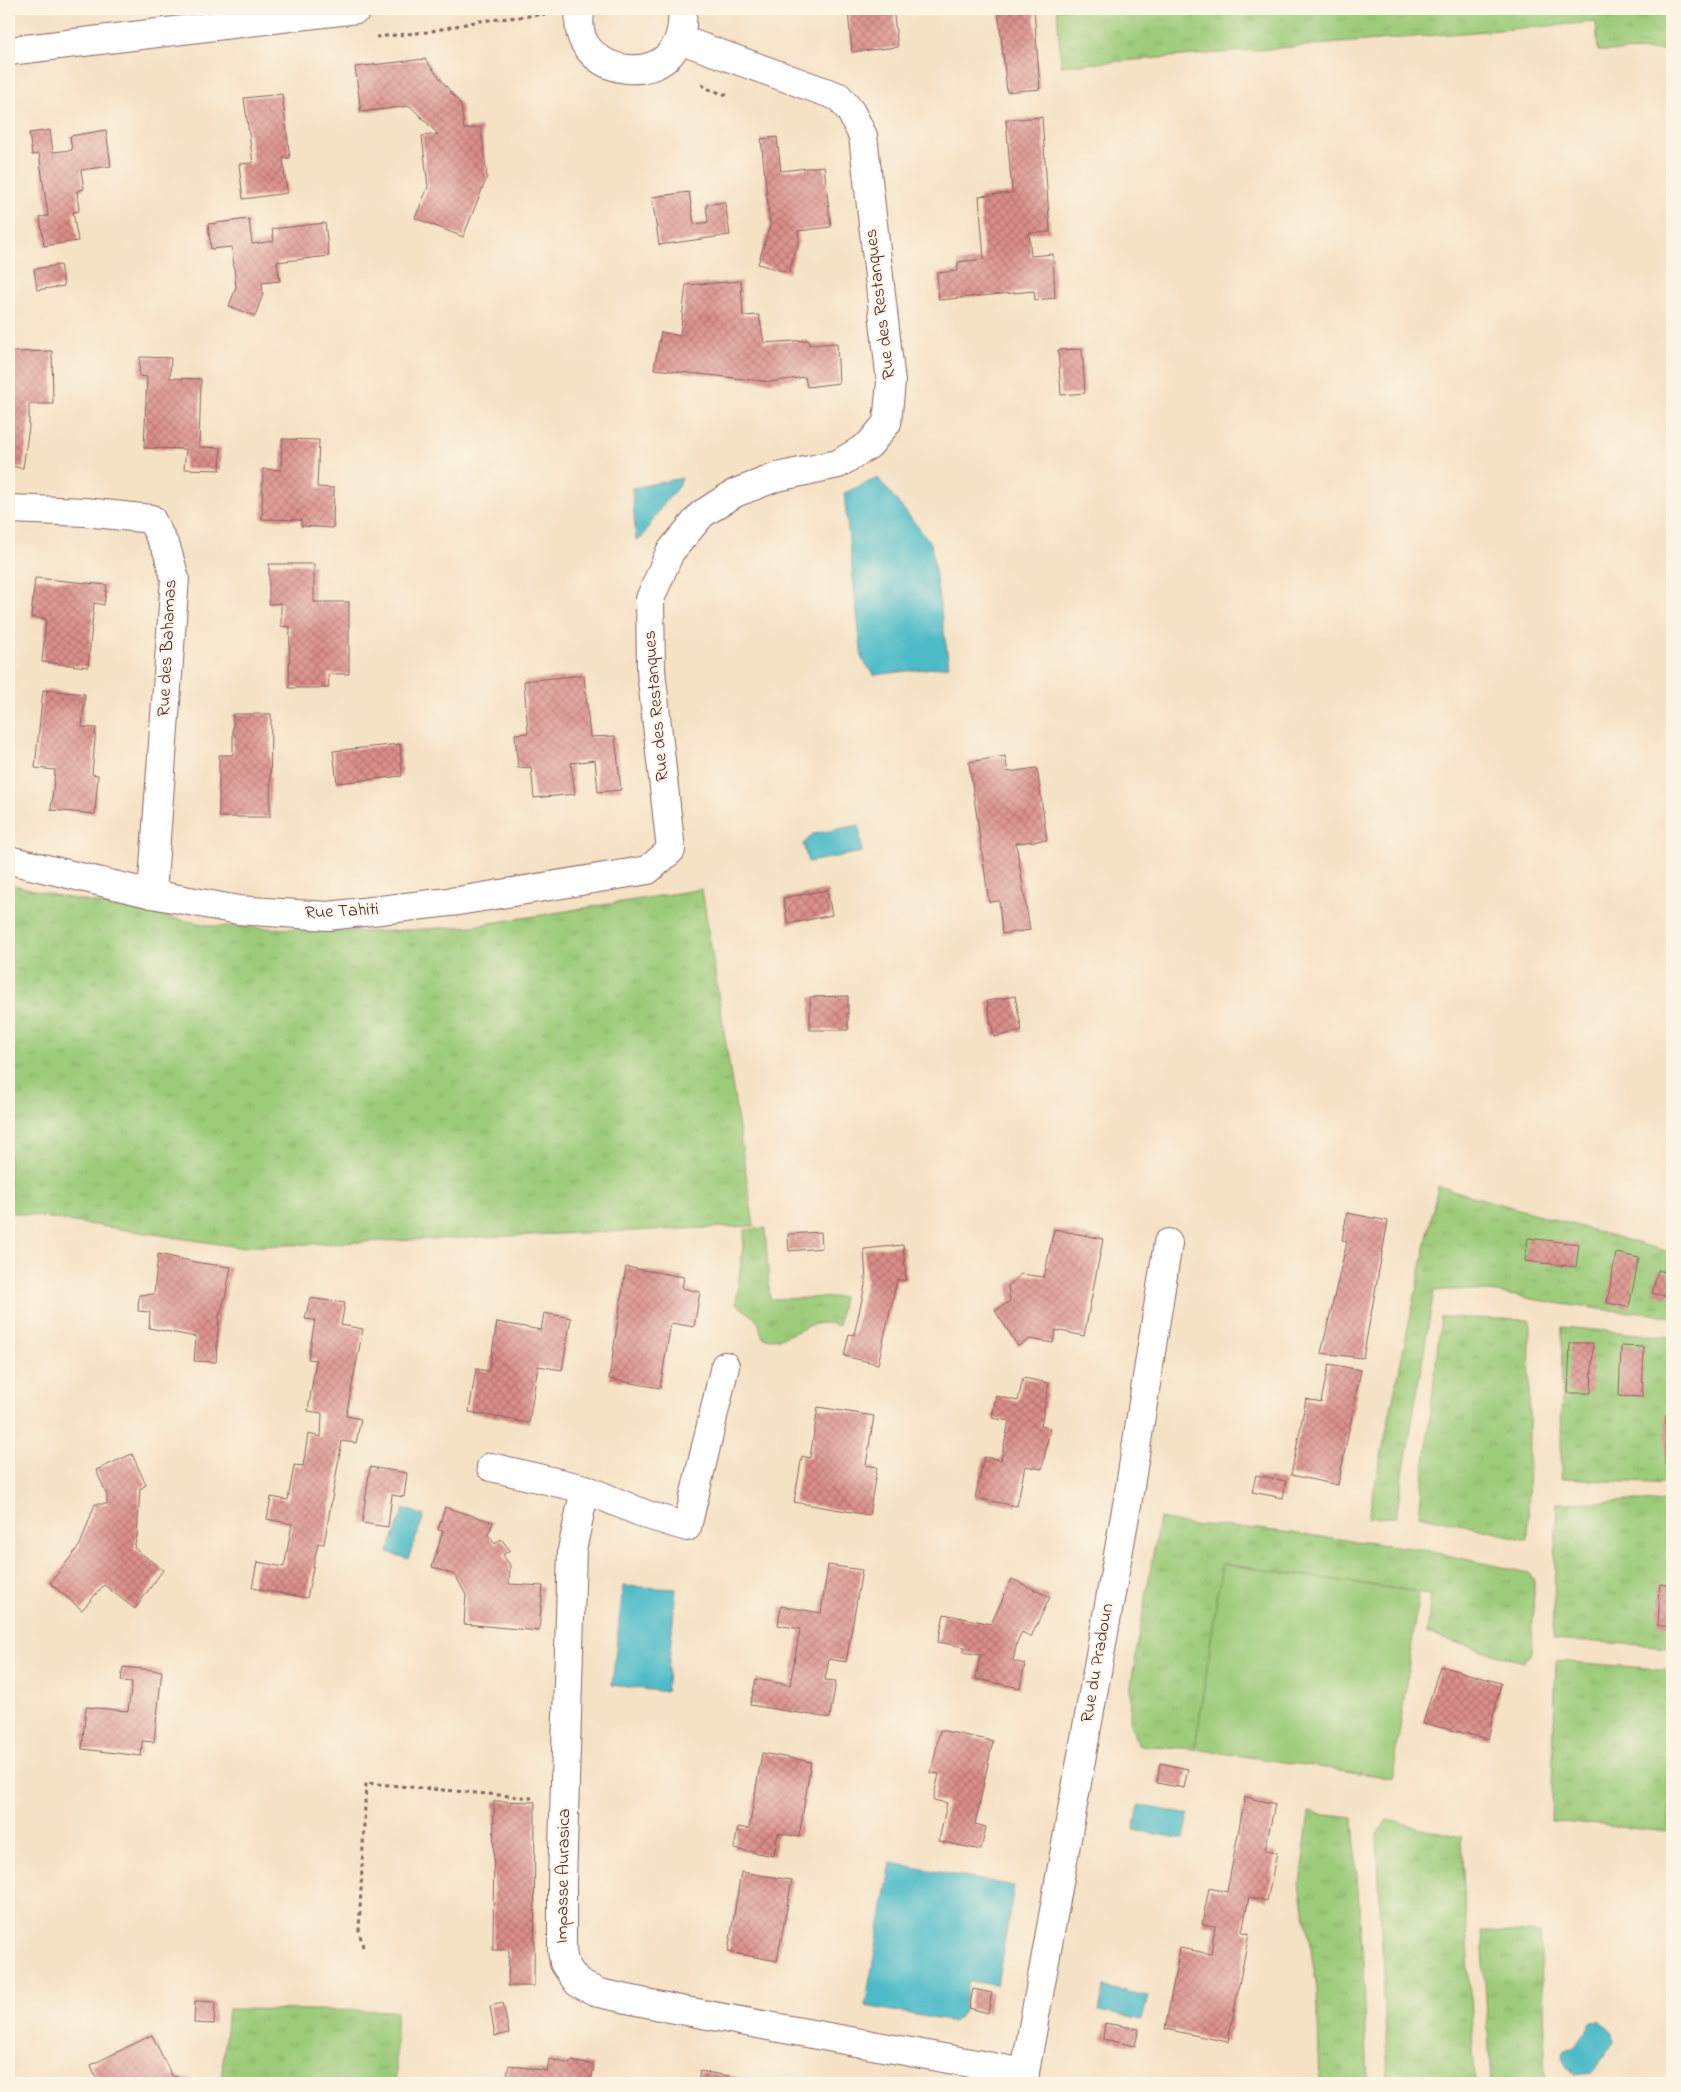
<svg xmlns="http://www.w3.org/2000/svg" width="1681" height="2092" font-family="'Indie Flower',sans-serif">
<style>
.grass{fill:url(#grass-tufts);stroke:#737552}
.garden{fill:#9ccb79;stroke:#737552}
.water{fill:#4dbbc7;stroke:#4c6d79}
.building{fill:url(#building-cross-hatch)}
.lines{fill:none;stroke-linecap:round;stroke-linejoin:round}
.minor-casing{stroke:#866361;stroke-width:30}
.path{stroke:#866361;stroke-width:3;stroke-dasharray:4 4;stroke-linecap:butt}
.minor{stroke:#fff;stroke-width:28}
.labels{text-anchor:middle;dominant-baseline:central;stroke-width:4;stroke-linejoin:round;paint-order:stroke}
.street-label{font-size:18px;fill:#4a1f2b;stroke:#fcf5e5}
</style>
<defs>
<pattern id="grass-tufts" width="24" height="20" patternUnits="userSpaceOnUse" patternTransform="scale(1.25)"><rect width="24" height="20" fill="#9ccb79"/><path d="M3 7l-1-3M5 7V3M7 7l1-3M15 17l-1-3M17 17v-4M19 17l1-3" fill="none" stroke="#88ae69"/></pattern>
<pattern id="building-cross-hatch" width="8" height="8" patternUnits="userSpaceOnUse" patternTransform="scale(1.25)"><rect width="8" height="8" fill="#db8e89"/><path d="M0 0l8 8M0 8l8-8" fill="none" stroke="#b47370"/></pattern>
</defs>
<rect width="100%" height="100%" fill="#fcf5e5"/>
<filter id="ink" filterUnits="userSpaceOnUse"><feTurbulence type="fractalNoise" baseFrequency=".02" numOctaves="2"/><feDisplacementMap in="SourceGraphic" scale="10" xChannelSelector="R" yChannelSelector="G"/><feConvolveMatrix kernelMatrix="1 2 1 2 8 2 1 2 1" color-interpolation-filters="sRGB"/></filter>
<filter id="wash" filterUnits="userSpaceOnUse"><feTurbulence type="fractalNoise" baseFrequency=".0096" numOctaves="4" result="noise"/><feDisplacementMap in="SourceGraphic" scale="20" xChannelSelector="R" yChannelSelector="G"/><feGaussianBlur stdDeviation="1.12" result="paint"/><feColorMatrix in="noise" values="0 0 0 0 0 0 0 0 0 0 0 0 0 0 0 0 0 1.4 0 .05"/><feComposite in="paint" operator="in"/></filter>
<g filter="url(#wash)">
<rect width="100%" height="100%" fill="#f5e1c4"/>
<g class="grass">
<polygon points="1057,9 1672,9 1672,50 1598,51 1596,22 1061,66"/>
<polygon points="9,884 54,895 213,926 373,932 473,926 702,889 754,1226 238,1247 9,1212"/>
<path d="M1438,1186L1672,1253V1316C1636,1312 1599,1310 1562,1304C1520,1298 1476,1286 1434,1291L1396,1517L1368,1518Z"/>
<path d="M765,1228L770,1299L843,1297L838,1326C809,1313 794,1344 763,1338L758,1321L736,1303L745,1230Z"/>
<polygon points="1441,1317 1530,1320 1528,1540 1419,1515"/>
<polygon points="1562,1327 1672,1337 1672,1484 1561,1479"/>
<polygon points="1637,1501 1672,1503 1672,1647 1553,1639 1557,1503"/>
<path d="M1159,1518C1174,1520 1189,1529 1203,1525L1259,1529L1419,1549L1529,1573L1534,1582L1532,1654L1523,1662L1427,1634L1431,1596L1419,1592L1223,1564L1195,1749L1138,1745L1130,1723L1131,1685Z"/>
<polygon points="1556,1661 1672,1670 1669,1832 1551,1820"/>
<polygon points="1309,1813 1353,1818 1363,1962 1368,2083 1320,2083 1317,1988 1300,1884"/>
<polygon points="1387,1820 1461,1837 1475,2083 1388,2083 1377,1835"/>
<polygon points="1482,1931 1540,1933 1546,2083 1491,2083"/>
<polygon points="228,2009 396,2011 396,2083 221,2083"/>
</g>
<polygon class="garden" points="1222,1564 1419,1592 1393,1778 1195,1749"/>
<g class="water">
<polygon points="682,478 680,484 659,510 641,539 636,540 632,488"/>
<polygon points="878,478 931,543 949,666 874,675 862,659 844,493"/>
<polygon points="859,825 862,852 808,862 803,844 813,834"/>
<polygon points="404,1508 424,1516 408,1559 388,1552"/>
<polygon points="623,1586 676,1589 666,1692 612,1685"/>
<polygon points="1139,1805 1189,1815 1184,1839 1134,1830"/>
<polygon points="891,1863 1014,1886 997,1985 968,1981 963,2013 954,2022 865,2006"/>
<polygon points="1104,1987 1148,1996 1142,2020 1099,2011"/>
<polygon points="1601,2021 1613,2032 1614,2042 1591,2073 1575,2075 1566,2067 1562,2058 1565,2049 1574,2048 1592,2022"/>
</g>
<g id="blocks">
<g class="building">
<polygon points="824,9 893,9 898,47 852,52 848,12 824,14"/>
<polygon points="998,9 1034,9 1040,89 1007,92"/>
<polygon points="425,59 461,105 464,129 481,127 487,177 463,237 415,218 428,187 422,136 438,134 410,106 361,112 355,67"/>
<polygon points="282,94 290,158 283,158 287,193 243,199 239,164 253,163 244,98"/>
<polygon points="1042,117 1050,232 1029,233 1031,256 1053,254 1055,298 1035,300 1034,291 939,300 937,273 958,271 958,262 984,259 979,196 1012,193 1006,120"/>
<polygon points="50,130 53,152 72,150 70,136 106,130 111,166 81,170 84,189 77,191 79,211 73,212 78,241 44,246 40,217 48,216 39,154 32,155 29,133"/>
<polygon points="777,137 781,171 824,166 831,227 798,231 799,240 789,273 758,264 770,225 761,139"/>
<polygon points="689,192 694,224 708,222 706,205 725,202 730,235 659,245 652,197"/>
<polygon points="249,219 252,244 274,241 272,229 325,223 329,256 277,262 280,281 262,283 263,294 255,316 229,306 236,287 232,247 211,249 208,224"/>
<polygon points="60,265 64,286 37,290 34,269"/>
<polygon points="741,281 743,316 759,315 764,343 809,340 809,345 837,343 839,383 807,387 805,377 771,382 654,369 661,332 680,336 686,285"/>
<polygon points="1082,349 1085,393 1061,395 1058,350"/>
<polygon points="52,351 53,404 29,404 29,427 23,468 9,466 9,352"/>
<polygon points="140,357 171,358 170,378 201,379 199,447 221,448 220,470 184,469 186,449 144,448 147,377 139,376"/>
<polygon points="282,439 319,440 317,487 334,488 333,528 301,526 301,520 262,519 263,469 281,470"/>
<polygon points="269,564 314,564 314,602 349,602 349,674 328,674 329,688 289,688 290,627 281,626 281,603 269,604"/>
<polygon points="35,578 107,585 104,605 94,603 88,667 42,662 46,619 31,617"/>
<polygon points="584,675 590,737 615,736 621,790 598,792 595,760 571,763 575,794 534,798 531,767 518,768 515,734 528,733 524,681"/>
<polygon points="43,690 85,694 82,727 96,728 92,774 98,775 95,814 51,810 55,770 35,768"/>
<polygon points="233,714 271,714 270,817 219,817 219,755 233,755"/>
<polygon points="400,744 402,776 337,783 333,751"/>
<polygon points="1005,756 1008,772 1037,768 1047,840 1016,843 1030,930 1002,934 999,901 989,902 969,762"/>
<polygon points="827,890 832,915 788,924 783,898"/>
<polygon points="848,996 848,1030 810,1030 810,997"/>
<polygon points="1015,996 1022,1031 994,1037 987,1001"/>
<polygon points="1347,1213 1388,1221 1363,1358 1321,1353 1347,1242 1342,1240"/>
<polygon points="1054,1229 1103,1239 1084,1336 1056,1330 1053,1343 1030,1339 1018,1346 995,1311 1010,1301 1008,1286 1021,1274 1044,1277"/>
<polygon points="821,1232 822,1248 789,1251 788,1234"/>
<polygon points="1528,1238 1579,1244 1576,1267 1525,1261"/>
<polygon points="903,1245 906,1280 897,1280 878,1364 844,1356 849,1334 854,1335 866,1281 864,1249"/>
<polygon points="1616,1253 1639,1258 1629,1307 1607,1303"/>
<polygon points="158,1254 200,1263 231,1267 225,1298 219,1317 216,1362 194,1361 196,1337 149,1328 150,1312 138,1311 139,1295 154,1294"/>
<polygon points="626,1267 684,1277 682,1288 700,1292 694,1327 671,1323 660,1388 609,1379"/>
<polygon points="1658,1270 1672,1274 1672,1298 1652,1293"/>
<polygon points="310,1298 345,1303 341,1325 363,1329 346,1416 361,1419 356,1443 342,1441 324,1544 318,1543 307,1598 252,1588 257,1562 284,1567 292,1524 267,1519 271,1497 288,1500 294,1465 303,1466 308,1434 321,1437 322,1413 308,1411 316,1360 308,1359 315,1320 305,1319"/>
<polygon points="544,1313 571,1318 562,1370 538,1366 529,1423 469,1412 476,1369 489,1371 497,1322 541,1330"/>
<polygon points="1570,1343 1593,1343 1591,1393 1568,1393"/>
<polygon points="1621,1346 1644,1347 1642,1397 1619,1396"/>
<polygon points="1329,1364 1361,1370 1338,1485 1291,1475 1306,1399 1321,1402"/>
<polygon points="1023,1378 1049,1383 1041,1426 1050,1428 1042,1469 1025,1466 1017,1506 975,1498 984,1457 1001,1460 1009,1421 992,1418 996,1396 1018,1401"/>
<polygon points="818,1407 874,1416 866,1465 877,1467 869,1515 794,1502 802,1456 810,1458"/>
<polygon points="1666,1415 1672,1415 1672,1465 1665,1465"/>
<polygon points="132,1454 146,1485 140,1489 137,1536 134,1548 163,1570 135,1609 104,1585 82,1610 50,1583 80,1545 95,1504 107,1504 107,1495 96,1470"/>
<polygon points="370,1467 407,1473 404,1497 392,1495 388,1527 362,1523"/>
<polygon points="1256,1475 1286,1481 1283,1498 1252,1492"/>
<polygon points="445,1507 493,1522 488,1535 495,1544 501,1539 510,1550 503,1555 510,1565 509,1584 543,1586 539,1631 464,1624 466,1595 455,1575 432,1567 443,1531 438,1530"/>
<polygon points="828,1565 862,1570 846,1662 829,1659 825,1680 836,1681 830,1718 750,1705 756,1679 790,1685 800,1629 778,1625 781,1606 821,1613"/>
<polygon points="1012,1579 1050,1597 1031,1637 1022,1632 1017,1642 1013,1661 1025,1664 1020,1688 976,1679 980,1655 963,1652 965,1647 938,1642 944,1614 991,1624"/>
<polygon points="1660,1584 1672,1585 1672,1626 1658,1626"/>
<polygon points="1440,1666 1501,1683 1488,1739 1423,1723"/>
<polygon points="123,1667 162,1671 154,1742 142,1741 141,1756 82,1749 86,1707 128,1711 132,1682 121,1681"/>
<polygon points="940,1730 993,1741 975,1824 986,1827 981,1850 939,1841 947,1803 933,1800 939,1774 931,1773"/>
<polygon points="762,1753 811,1762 799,1837 778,1833 774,1856 734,1849 738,1827 749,1829"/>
<polygon points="1160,1763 1188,1769 1184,1788 1157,1783"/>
<polygon points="1245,1797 1275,1804 1265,1850 1277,1852 1267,1901 1249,1897 1242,1932 1249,1933 1228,2042 1165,2029 1180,1948 1211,1954 1215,1926 1202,1924 1209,1888 1227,1892"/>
<polygon points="494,1801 535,1802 534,1986 508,1986 509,1950 493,1950"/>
<polygon points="741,1872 792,1880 777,1961 728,1952"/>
<polygon points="973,1989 992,1993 988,2013 969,2008"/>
<polygon points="195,2001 215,2002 214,2024 194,2023"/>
<polygon points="503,2003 509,2033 495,2036 490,2006"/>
<polygon points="1105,2023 1139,2029 1135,2046 1103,2039"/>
<polygon points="152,2035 172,2076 191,2080 190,2083 98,2083 91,2065"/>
<polygon points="549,2059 570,2064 570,2061 594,2065 591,2083 506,2083 509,2065 547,2071"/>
<polygon points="700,2071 747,2079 746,2083 698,2083"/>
</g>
</g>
</g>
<g filter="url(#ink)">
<use href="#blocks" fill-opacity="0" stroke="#866361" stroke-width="1"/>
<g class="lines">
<defs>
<g id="minor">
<path d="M581,9C563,78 690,100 682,9"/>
<polyline points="9,51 357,9"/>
<polyline points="9,509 85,512 151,519 167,550 175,578 152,894"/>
<polyline points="9,860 152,894 238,910 328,916 458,901 648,870 671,850 651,671 650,599 670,552 702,514 735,493 777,477 838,464 869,445 887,423 891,382 863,136 851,112 839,97 679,39"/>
<polyline points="491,1467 585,1489 647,1515 687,1527 725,1366"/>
<polyline points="585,1489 572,1550 562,1882 562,1950 564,1963 572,1975 578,1983 599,1993 675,2009 1025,2073"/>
<polyline points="1023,2083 1128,1499 1168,1243"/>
</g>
</defs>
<use href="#minor" class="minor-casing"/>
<g class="path">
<polyline points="376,37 427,32 480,21 547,14"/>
<polyline points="702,84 705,88 727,95"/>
<polyline points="363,1947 359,1931 366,1783 532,1798"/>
</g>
<use href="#minor" class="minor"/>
</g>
</g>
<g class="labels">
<g class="street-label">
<text transform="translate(881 304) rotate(-97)">Rue des Restanques</text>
<text transform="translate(168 648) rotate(-87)">Rue des Bahamas</text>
<text transform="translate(657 706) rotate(-95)">Rue des Restanques</text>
<text transform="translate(342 912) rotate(-3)">Rue Tahiti</text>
<text transform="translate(1098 1663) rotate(-80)">Rue du Pradoun</text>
<text transform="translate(564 1876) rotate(-89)">Impasse Aurasica</text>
</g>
</g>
<rect width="1681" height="2092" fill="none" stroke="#fcf5e5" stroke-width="30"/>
</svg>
